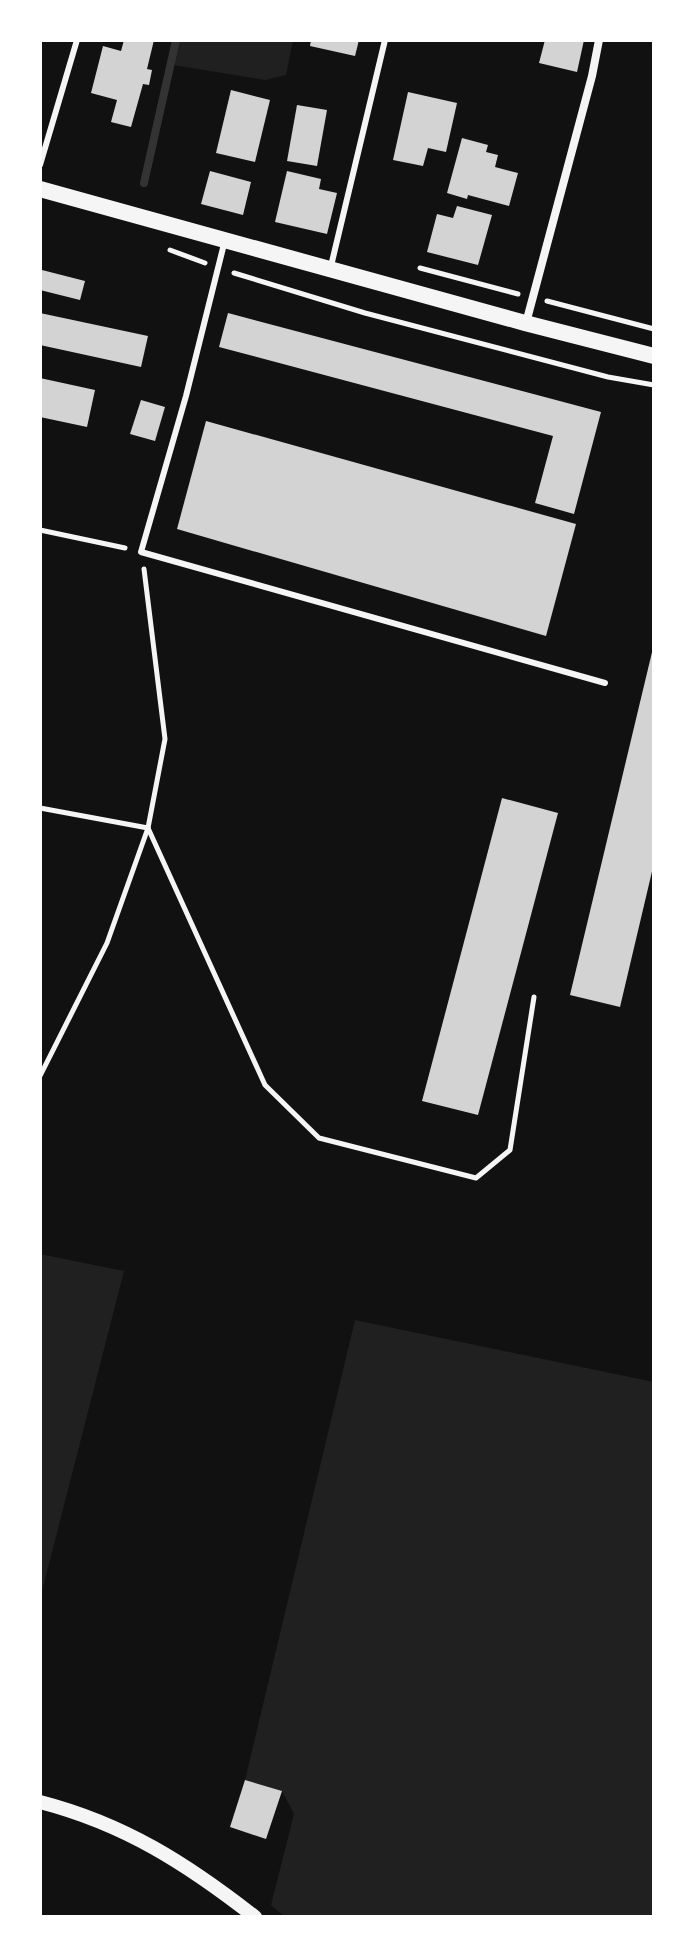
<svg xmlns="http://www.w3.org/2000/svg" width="694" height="1957" font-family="Rubik,sans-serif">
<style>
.green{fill:#202020}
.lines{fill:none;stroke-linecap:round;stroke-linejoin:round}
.stream{stroke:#333;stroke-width:8}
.building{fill:#d3d3d3}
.path{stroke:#f5f5f5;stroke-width:5}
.service{stroke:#f5f5f5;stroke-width:6}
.minor{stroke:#f5f5f5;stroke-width:8}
.tertiary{stroke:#f5f5f5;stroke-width:14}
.secondary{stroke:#f5f5f5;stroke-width:16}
</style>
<rect width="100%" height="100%" fill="#111"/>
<g class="green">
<polygon points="179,40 293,40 286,75 265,80 173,65"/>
<polygon points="40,1254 124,1271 40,1599"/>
<polygon points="355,1320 654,1382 654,1917 285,1917 271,1905 294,1814 282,1791 245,1780"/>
</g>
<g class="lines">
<polyline class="stream" points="144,183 176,40"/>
</g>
<g class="building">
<polygon points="124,40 154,40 147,69 152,70 149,85 143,84 131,127 111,122 117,100 91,93 103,46 121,51"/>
<polygon points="311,40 359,40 355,56 310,46"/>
<polygon points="545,40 584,40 577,72 539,63"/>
<polygon points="231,90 270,100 255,162 216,153"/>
<polygon points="408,92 457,103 446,152 428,148 423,166 393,160"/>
<polygon points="297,105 327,110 317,166 287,161"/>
<polygon points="462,138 488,145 486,152 498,155 495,167 518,173 509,206 468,195 467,199 447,193"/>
<polygon points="210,171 251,182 243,215 201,204"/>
<polygon points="287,171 321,179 319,189 337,193 327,234 275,222"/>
<polygon points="457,206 492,215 478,265 427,252 437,214 453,218"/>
<polygon points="42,270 85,281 80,300 40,290"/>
<polygon points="40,313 148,336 141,367 40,345"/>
<polygon points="228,313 601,412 574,514 535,503 553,436 219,347"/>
<polygon points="40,378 95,390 87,427 40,417"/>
<polygon points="141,400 165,407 155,441 130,434"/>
<polygon points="206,421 576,524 546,636 177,529"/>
<polygon points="653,648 654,863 620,1007 570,995"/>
<polygon points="502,798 558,813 478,1115 422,1101"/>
<polygon points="245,1780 282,1791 266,1839 230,1827"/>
</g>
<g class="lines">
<g class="path">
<polyline points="170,250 205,263"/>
<polyline points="420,268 518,294"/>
<polyline points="234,273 365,313 608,377 654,385"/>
<polyline points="547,301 654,329"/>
<polyline points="40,530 125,548"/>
<polyline points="40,808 148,828"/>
<polyline points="148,828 265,1085 319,1138 476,1178 510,1150 534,997"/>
<polyline points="40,1076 107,943 148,828 165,739 144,569"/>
</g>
<g class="service">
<polyline points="40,165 77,40"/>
<polyline points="225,240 186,396 141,552 605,683"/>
<polyline points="331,266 385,40"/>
</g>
<polyline class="minor" points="526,323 592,76 599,40"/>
<path class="tertiary" d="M40,1802C125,1824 187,1864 255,1917"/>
<polyline class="secondary" points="40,189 525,323 654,356"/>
</g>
<rect width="694" height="1957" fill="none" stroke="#ffffff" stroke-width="84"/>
</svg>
